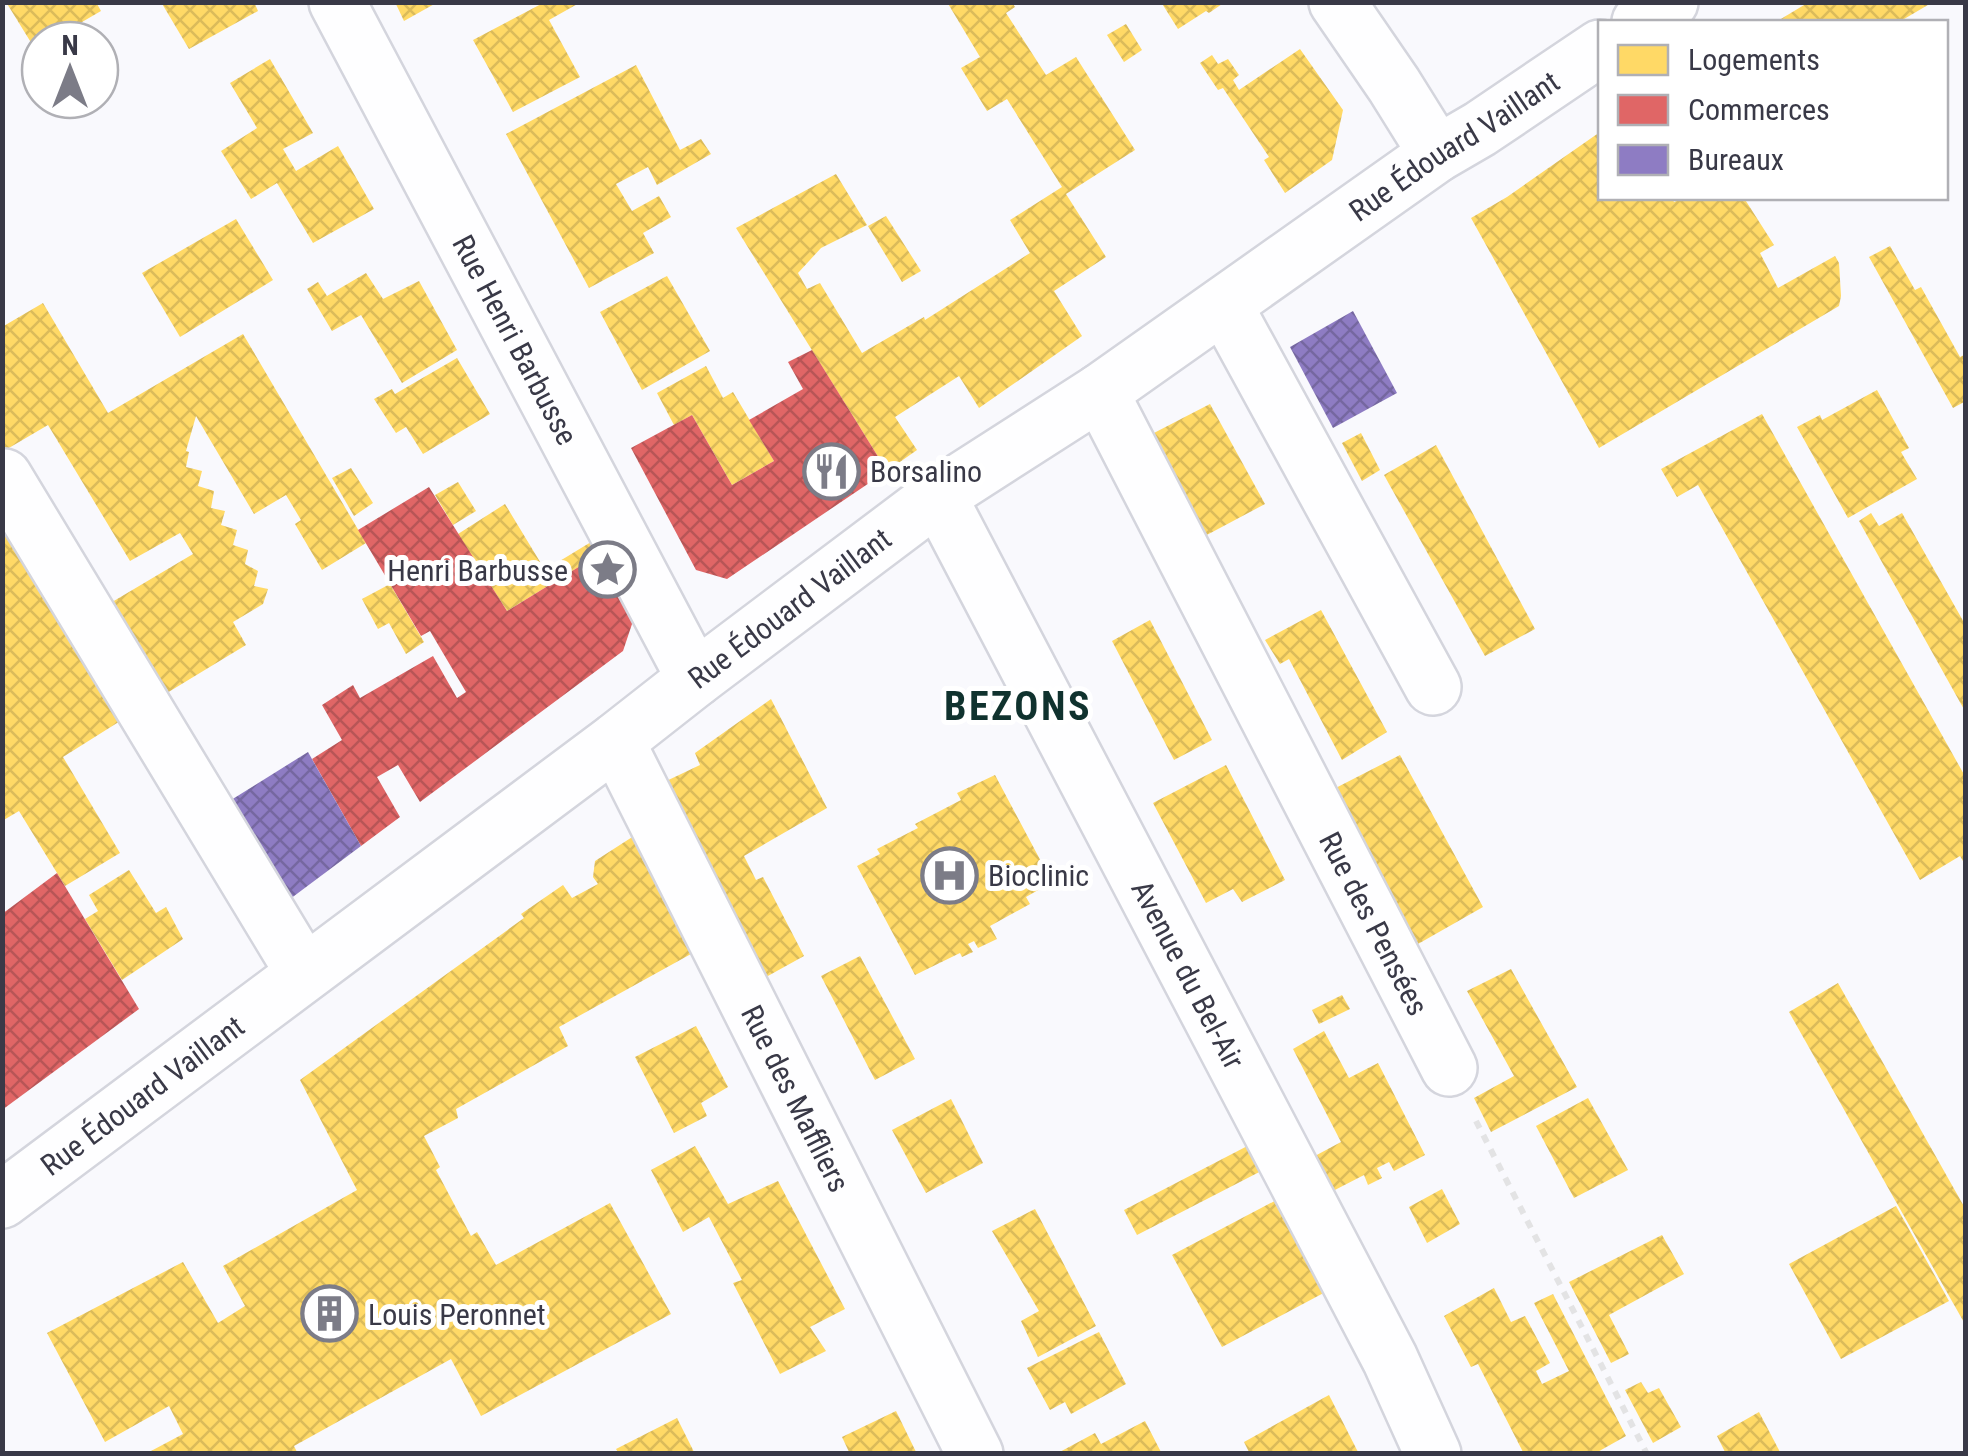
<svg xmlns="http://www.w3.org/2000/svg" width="1968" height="1456" font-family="'Roboto Condensed',sans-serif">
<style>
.homes{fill:url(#homes-cross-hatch)}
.shops{fill:url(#shops-cross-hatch)}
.offices{fill:url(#offices-cross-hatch)}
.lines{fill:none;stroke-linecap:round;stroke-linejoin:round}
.minor-casing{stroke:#d4d5dd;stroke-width:60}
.path{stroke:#e3e3e4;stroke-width:6;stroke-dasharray:8 8;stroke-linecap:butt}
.minor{stroke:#fefeff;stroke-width:55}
.labels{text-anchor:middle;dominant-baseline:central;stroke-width:10;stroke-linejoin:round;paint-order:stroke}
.street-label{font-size:30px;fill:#393947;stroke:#fff}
.poi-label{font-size:30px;fill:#393947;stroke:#fff;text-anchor:start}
.district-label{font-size:40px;font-weight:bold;letter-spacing:2.5px;fill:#10322e;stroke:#fff}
</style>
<defs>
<pattern id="homes-cross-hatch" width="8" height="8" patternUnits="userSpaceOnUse" patternTransform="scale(2.5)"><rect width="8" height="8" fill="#ffd966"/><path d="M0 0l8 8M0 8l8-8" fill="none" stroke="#dbbb5a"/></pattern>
<pattern id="shops-cross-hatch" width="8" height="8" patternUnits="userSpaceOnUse" patternTransform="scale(2.5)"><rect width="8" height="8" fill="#e06666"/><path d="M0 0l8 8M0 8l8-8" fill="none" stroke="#b75556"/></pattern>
<pattern id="offices-cross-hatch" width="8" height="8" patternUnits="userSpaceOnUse" patternTransform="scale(2.5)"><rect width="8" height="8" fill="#8e7cc3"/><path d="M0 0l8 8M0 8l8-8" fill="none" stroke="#7567a0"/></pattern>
</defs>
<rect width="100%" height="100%" fill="#f9f9fd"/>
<g class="homes">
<polygon points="6,2 96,2 101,11 51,40 40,40 40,46 35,49"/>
<polygon points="161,2 254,2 258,11 189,49"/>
<polygon points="395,2 438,2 404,21"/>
<polygon points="545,2 581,2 549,20 580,77 513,112 473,40"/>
<polygon points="947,2 1012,2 1015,7 1006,13 1046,75 1076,57 1135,150 1066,194 1106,257 1054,291 1082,336 979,408 959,376 895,417 917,450 887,471 736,228 836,174 867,225 821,248 798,273 807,289 820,283 862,353 924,317 925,320 1030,253 1010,220 1062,187 1007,99 987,111 961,68 980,57"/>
<polygon points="1161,2 1225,2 1209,13 1206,11 1178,29"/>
<polygon points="1809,2 1933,2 1899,22 1776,22"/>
<polygon points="1126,24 1142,50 1124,62 1107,35"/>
<polygon points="1300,49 1343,110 1332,160 1285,193 1264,160 1269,157 1223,88 1218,90 1200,63 1212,55 1218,64 1228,59 1239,75 1233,80 1239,90"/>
<polygon points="270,59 313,133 283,149 296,171 338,146 374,209 313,243 277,183 251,199 221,151 257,128 230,83"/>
<polygon points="636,65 680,150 701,139 711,154 657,185 648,167 616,184 632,211 659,196 671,217 643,233 654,253 589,288 506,134"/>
<polygon points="1600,132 1600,198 1672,198 1674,202 1683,198 1744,198 1774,245 1760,253 1778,288 1835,256 1839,263 1841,296 1839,306 1599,448 1471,218 1507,197"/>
<polygon points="886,216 921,271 902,282 868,226"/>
<polygon points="236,219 273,280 180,337 142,273"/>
<polygon points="1890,246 1915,290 1921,287 1960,357 1966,354 1966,401 1953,408 1869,257"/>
<polygon points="366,273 383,299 419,281 457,350 402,383 361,315 332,331 307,289 318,282 327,296"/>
<polygon points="667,276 710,351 642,390 600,312"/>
<polygon points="43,303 108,413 243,334 366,543 322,570 295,524 301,520 286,495 254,514 196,416 186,451 189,452 186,467 202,471 198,486 214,491 211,508 225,511 221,525 237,530 233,545 248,550 245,564 258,571 254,586 268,589 263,604 233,622 246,645 157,699 102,608 193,554 180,533 130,561 48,425 2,452 2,327"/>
<polygon points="457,358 490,414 423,454 406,427 396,433 374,399 392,389 395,394"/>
<polygon points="706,366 723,398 733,392 774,461 732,485 692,415 674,425 657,393"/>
<polygon points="1877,390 1909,448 1901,452 1917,479 1848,518 1797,427 1820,415 1822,420"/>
<polygon points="1210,404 1265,504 1203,537 1150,435"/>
<polygon points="1762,414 1966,778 1966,866 1960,856 1920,880 1698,485 1677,497 1661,469"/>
<polygon points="1361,433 1380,470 1362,481 1342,443"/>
<polygon points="1436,445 1535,629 1485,656 1384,475"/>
<polygon points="351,468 373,503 354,516 332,478"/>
<polygon points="458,482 476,511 453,525 435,495"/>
<polygon points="505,504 545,570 591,542 598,555 507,611 458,534"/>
<polygon points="1871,513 1879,526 1902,513 1966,626 1966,713 1859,521"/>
<polygon points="2,514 125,718 63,757 120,853 65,886 19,811 2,821"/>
<polygon points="390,584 424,642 406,654 389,623 378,629 362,599"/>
<polygon points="1321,610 1387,732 1342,760 1289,659 1280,664 1265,640"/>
<polygon points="1150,620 1212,740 1174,760 1112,641"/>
<polygon points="771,699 827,808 744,856 756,880 763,877 804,956 757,982 660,784 700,765 695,753"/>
<polygon points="1400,755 1483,907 1418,944 1391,894 1380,899 1320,796"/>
<polygon points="1226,765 1285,880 1242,902 1233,889 1206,903 1153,803"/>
<polygon points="995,775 1052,882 1026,897 1030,904 990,926 997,939 978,948 974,941 968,944 973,952 962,957 960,953 915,975 857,866 880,854 877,849 918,828 915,824 961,800 957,793"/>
<polygon points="640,832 700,949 559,1027 568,1046 456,1109 458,1118 424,1136 440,1167 436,1170 471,1236 477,1232 496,1265 610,1203 671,1314 481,1416 451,1359 294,1446 298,1454 153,1454 151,1451 183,1434 169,1406 105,1442 47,1333 183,1262 218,1323 245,1306 223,1266 357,1190 300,1080 524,918 521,914 563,885 572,898 598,884 593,877 595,861"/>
<polygon points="129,870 156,913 166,907 183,939 122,980 85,919 98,911 89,895"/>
<polygon points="860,956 915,1059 875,1080 821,976"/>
<polygon points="1511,969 1577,1087 1491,1132 1474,1098 1514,1076 1467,991"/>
<polygon points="1838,983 1966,1210 1966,1326 1789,1012"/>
<polygon points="1342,995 1350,1009 1319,1024 1312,1010"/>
<polygon points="696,1026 728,1087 701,1103 707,1116 674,1133 635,1057"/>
<polygon points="1324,1031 1349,1078 1378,1063 1425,1155 1394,1171 1389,1162 1377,1168 1382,1178 1368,1185 1364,1175 1331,1192 1313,1157 1341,1142 1293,1049"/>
<polygon points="1588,1098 1628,1170 1574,1198 1536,1126"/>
<polygon points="951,1099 983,1163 926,1193 892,1130"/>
<polygon points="1257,1141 1271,1166 1137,1235 1124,1210"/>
<polygon points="695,1146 728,1204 778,1181 845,1309 810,1327 826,1351 780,1374 733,1283 742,1280 709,1217 683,1232 651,1170"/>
<polygon points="1442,1189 1460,1224 1427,1243 1409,1207"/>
<polygon points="1286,1195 1333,1288 1222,1347 1172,1255"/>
<polygon points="1896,1206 1949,1301 1841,1359 1789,1264"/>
<polygon points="1035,1209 1096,1326 1038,1357 1021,1321 1039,1311 992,1231"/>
<polygon points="1662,1235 1684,1274 1609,1315 1629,1354 1611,1363 1569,1282"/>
<polygon points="1494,1288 1511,1322 1525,1316 1550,1363 1536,1371 1542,1384 1569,1371 1534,1303 1553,1294 1626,1436 1594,1454 1524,1454 1478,1364 1471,1367 1444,1316"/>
<polygon points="1099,1332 1126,1384 1071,1414 1065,1402 1050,1410 1027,1368"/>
<polygon points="1641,1382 1648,1393 1659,1388 1681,1427 1653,1443 1625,1390"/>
<polygon points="1329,1395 1359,1454 1250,1454 1244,1442"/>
<polygon points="896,1411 917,1454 850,1454 842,1437"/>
<polygon points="1759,1412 1781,1454 1726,1454 1717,1436"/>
<polygon points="677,1418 695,1454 619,1454 616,1449"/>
<polygon points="1145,1421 1162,1454 1056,1454 1095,1433 1101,1444"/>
</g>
<g class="shops">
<polygon points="812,350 887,471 727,579 696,570 631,448 692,415 732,485 774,461 749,420 803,389 788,362"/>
<polygon points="429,487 507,611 598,555 633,621 623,651 420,802 398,765 377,777 400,817 361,846 312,759 342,740 322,705 353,685 360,698 433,656 457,698 466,692 430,631 421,636 358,530"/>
<polygon points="57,873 139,1009 2,1110 2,914"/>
</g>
<g class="offices">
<polygon points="1353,311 1397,393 1333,428 1290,347"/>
<polygon points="308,752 361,846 282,905 223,805"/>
</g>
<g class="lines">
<defs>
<g id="minor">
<path id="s1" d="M337,2L695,679"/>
<polyline points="1337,2 1394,85 1437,154"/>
<polyline points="1640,22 1670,2"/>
<polyline points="1224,305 1433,687"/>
<path id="s2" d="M1100,392L1449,1068"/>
<polyline points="4,477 304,973"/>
<path id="s3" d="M938,496L1390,1359L1433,1454"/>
<path id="s4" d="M616,741L975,1454"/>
<path id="s5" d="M2,1200L616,741L695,679L938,496L1100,392L1437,154L1480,129L1600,48"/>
</g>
</defs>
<use href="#minor" class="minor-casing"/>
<polyline class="path" points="1476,1121 1647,1454"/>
<use href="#minor" class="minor"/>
</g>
<defs>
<symbol id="restaurant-ring" viewBox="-11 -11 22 22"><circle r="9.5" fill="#fff" stroke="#7c7c87" stroke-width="1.5"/><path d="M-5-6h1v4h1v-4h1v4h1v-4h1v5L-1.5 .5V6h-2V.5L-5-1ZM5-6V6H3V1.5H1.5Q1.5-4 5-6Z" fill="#7c7c87"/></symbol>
<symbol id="sight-ring" viewBox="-11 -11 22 22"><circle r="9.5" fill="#fff" stroke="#7c7c87" stroke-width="1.5"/><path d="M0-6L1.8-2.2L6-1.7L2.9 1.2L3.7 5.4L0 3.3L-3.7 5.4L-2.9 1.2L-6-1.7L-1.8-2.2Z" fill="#7c7c87"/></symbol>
<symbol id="hospital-ring" viewBox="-11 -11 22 22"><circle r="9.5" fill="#fff" stroke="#7c7c87" stroke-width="1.5"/><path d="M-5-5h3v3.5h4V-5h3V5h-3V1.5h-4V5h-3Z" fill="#7c7c87"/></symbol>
<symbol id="building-ring" viewBox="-11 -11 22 22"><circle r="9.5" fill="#fff" stroke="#7c7c87" stroke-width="1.5"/><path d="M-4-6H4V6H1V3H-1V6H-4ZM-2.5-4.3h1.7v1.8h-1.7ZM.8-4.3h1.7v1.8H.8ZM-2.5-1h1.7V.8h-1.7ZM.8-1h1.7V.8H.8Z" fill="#7c7c87"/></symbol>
</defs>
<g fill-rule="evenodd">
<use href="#restaurant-ring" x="800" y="440" width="63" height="63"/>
<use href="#sight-ring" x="576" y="538" width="63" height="63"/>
<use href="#hospital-ring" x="918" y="844" width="63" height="63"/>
<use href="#building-ring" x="298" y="1282" width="63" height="63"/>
</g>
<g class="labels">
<g class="street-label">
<text stroke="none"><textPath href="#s5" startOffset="1795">Rue Édouard Vaillant</textPath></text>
<text stroke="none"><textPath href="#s1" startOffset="382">Rue Henri Barbusse</textPath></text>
<text stroke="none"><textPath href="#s5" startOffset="985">Rue Édouard Vaillant</textPath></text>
<text stroke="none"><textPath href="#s2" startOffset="598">Rue des Pensées</textPath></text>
<text stroke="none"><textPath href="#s3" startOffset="540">Avenue du Bel-Air</textPath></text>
<text stroke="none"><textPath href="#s5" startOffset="175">Rue Édouard Vaillant</textPath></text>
<text stroke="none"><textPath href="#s4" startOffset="400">Rue des Maffliers</textPath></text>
</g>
<g class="poi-label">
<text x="870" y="471">Borsalino</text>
<text x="568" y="570" text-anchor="end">Henri Barbusse</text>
<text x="988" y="875">Bioclinic</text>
<text x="368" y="1314">Louis Peronnet</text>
</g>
<g class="district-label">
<text x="1018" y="706">BEZONS</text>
</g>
</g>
<rect width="1968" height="1456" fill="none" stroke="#393947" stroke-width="10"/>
<rect x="1598" y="20" width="350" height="180" fill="#ffffff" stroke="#b0b0b5" stroke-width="2.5"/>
<rect x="1618" y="45" width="50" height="30" fill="#ffd966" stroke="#b0b0b5" stroke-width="2.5"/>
<text x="1688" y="70" font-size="30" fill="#393947">Logements</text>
<rect x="1618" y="95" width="50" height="30" fill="#e06666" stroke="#b0b0b5" stroke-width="2.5"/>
<text x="1688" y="120" font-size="30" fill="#393947">Commerces</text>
<rect x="1618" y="145" width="50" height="30" fill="#8e7cc3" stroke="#b0b0b5" stroke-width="2.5"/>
<text x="1688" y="170" font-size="30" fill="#393947">Bureaux</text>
<g transform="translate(70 70)"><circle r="48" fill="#ffffff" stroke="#b0b0b5" stroke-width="2.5"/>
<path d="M0-8L18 38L0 25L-18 38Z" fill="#7c7c87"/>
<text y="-15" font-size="28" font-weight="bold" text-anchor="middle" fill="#393947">N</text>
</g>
</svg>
